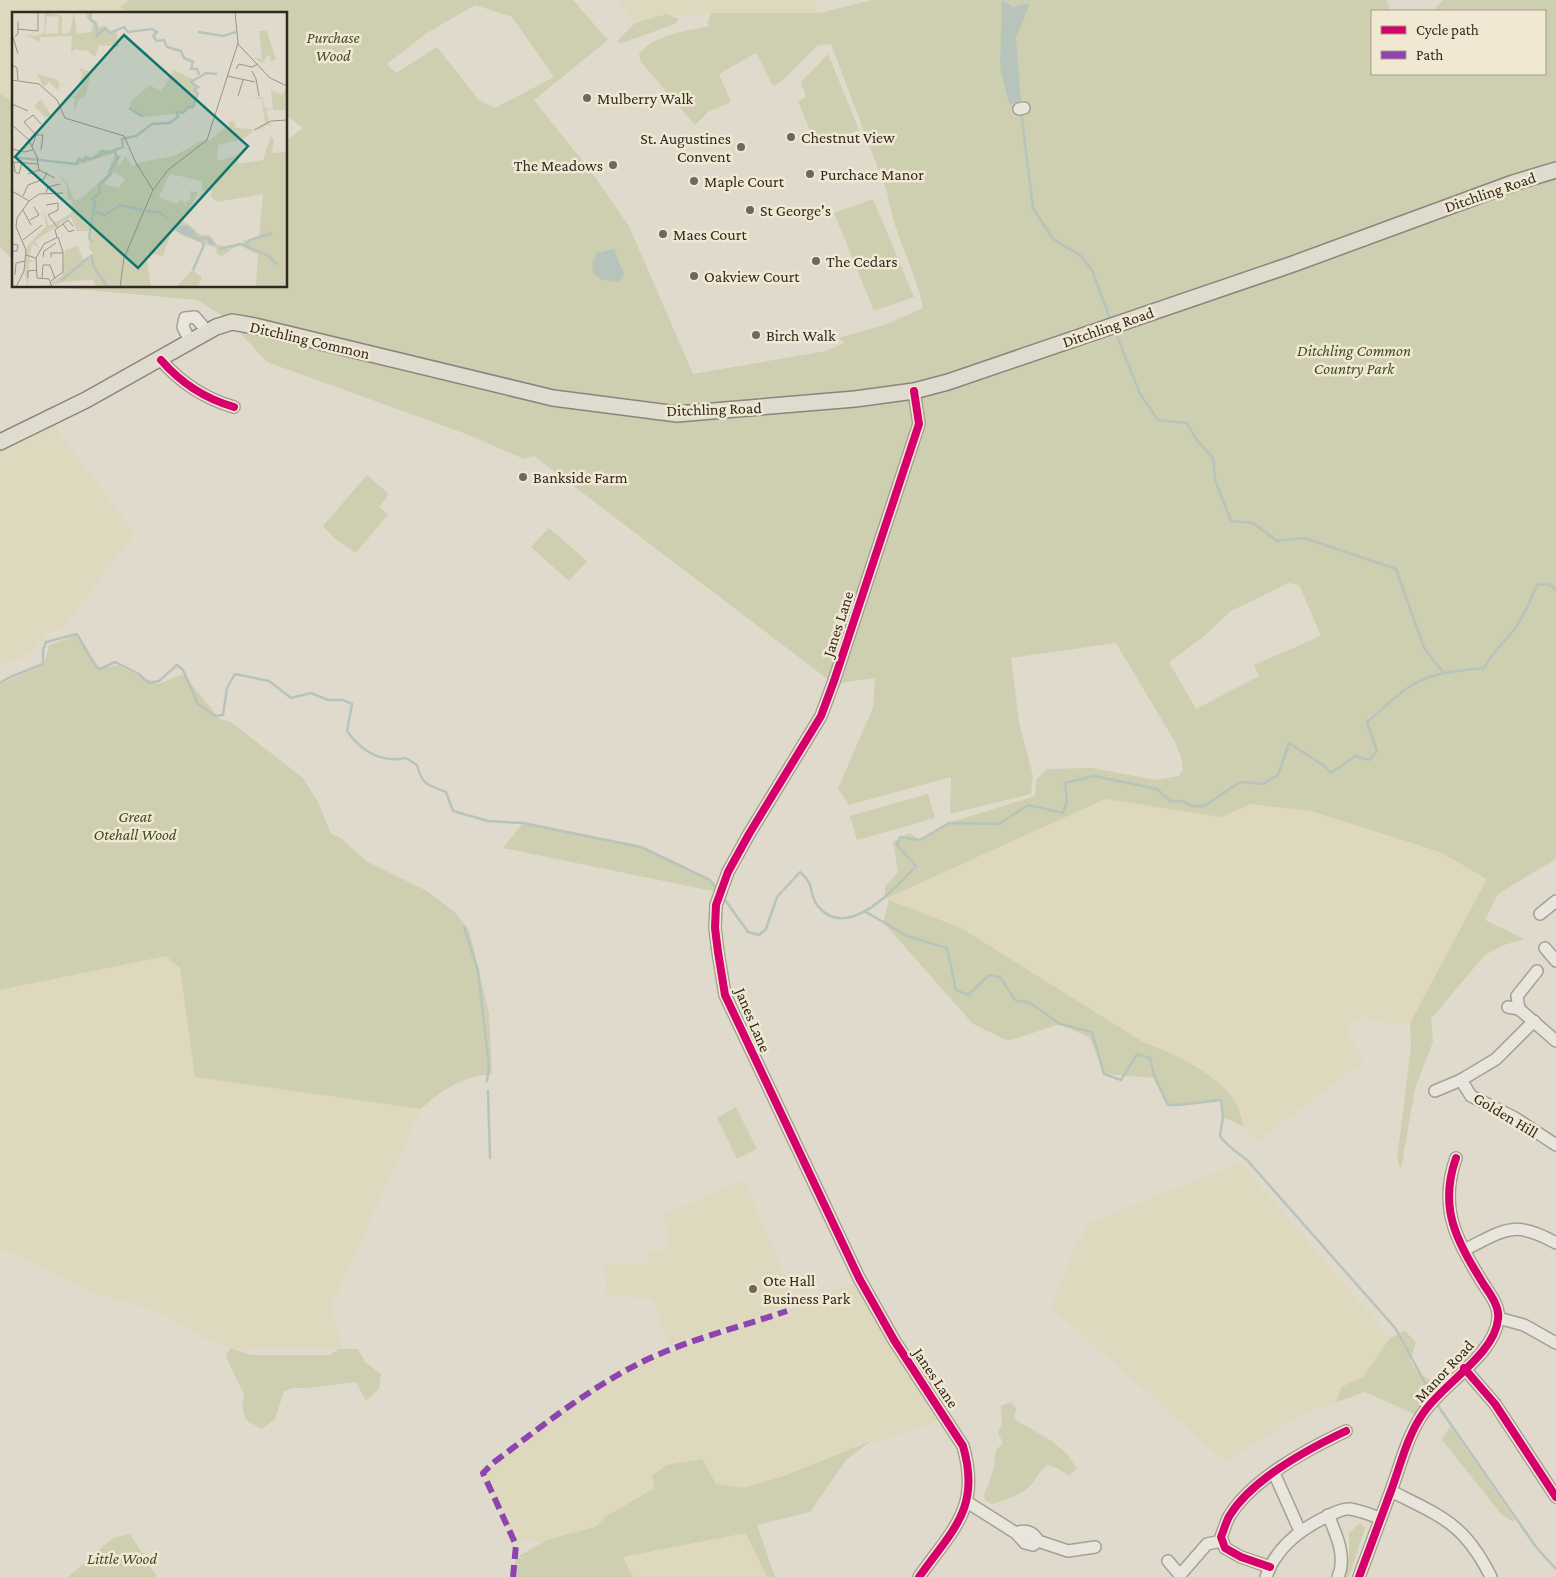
<svg xmlns="http://www.w3.org/2000/svg" width="1556" height="1577" font-family="'Crimson Pro',serif">
<style>
.farmland{fill:#ded8be}
.green{fill:#ceceb0;fill-rule:evenodd}
.water{fill:#b7c4bc}
.lines{fill:none;stroke-linecap:round;stroke-linejoin:round}
.stream{stroke:#b7c4bc;stroke-width:2.5}
.minor-casing{stroke:#a59f95;stroke-width:14}
.major-casing{stroke:#8a857c;stroke-width:18}
.minor{stroke:#e8e5dd;stroke-width:11}
.major{stroke:#e0dbcf;stroke-width:15}
.quiet{stroke:#8e44ad;stroke-width:6;stroke-dasharray:12 6;stroke-linecap:butt}
.cycleway-casing{stroke:#f0e8d2;stroke-width:11}
.cycleway{stroke:#d6006c;stroke-width:8}
.poi-dot{fill:#6f665c;stroke:#f0e8d2;stroke-width:2}
.labels{text-anchor:middle;dominant-baseline:central;stroke-width:5;stroke-linejoin:round;paint-order:stroke}
.park-label{font-size:16px;font-style:italic;fill:#424c28;stroke:#f0e8d2}
.poi-label{font-size:16px;fill:#32281f;stroke:#f0e8d2;text-anchor:start}
.street-label{font-size:16px;fill:#32281f;stroke:#f0e8d2}
.inset-river{fill:none;stroke:#b7c4bc;stroke-width:2.5}
.inset-road{fill:none;stroke:#9a9387;stroke-width:1}
.view{fill:#0f766e;fill-opacity:0.15;stroke:#0f766e;stroke-width:2.5}
.inset-edge{fill:none;stroke:#32281f;stroke-width:2.5}
</style>
<rect width="100%" height="100%" fill="#e0dacc"/>
<g class="farmland">
<polygon points="0,0 130,0 121,7 131,14 14,14 14,102 0,94"/>
<polygon points="618,0 816,0 819,13 667,15 635,23"/>
<polygon points="52,424 135,533 64,626 46,633 32,651 12,662 0,666 0,448"/>
<polygon points="1104,799 1221,817 1251,804 1311,811 1440,852 1488,879 1410,1023 1390,1026 1362,1015 1353,1022 1347,1032 1364,1061 1257,1142 1244,1127 1237,1105 1217,1081 1168,1051 1143,1042 961,928 885,899"/>
<polygon points="166,956 180,968 195,1077 421,1109 331,1307 343,1349 265,1347 247,1350 230,1348 199,1336 162,1313 91,1292 0,1248 0,990"/>
<polygon points="1240,1162 1390,1338 1363,1377 1341,1387 1337,1402 1302,1414 1225,1462 1051,1307 1073,1252 1088,1224"/>
<polygon points="744,1180 796,1302 741,1322 668,1344 652,1299 606,1295 605,1263 648,1263 648,1252 666,1250 671,1241 662,1215"/>
<polygon points="860,1281 946,1418 875,1443 871,1441 784,1476 744,1488 716,1484 654,1487 607,1516 595,1527 542,1542 531,1538 516,1545 483,1473 548,1421 582,1395 645,1361 787,1311"/>
<polygon points="747,1533 767,1577 633,1577 622,1558"/>
</g>
<g class="green">
<path d="M130,0H573L608,40L534,100L592,173L629,226L693,374L826,351L844,343L839,338L887,324L923,308C915,268 893,233 887,192L831,44L818,45L783,80L773,86L756,53L719,74L731,102L708,112L695,125L641,62L639,54C657,33 684,32 710,26L707,22L712,13H819L873,0H1386L1391,11H1372V74H1545V11H1432L1444,0H1556V859L1498,894L1485,920L1524,939L1501,946L1484,956L1431,1019L1433,1042L1415,1088L1401,1169L1397,1159L1411,1046L1410,1023L1487,879L1440,852L1311,811L1251,804L1221,817L1105,799L885,899V887L898,872L893,842L909,833L920,840L949,823L1035,796L1036,780L1047,769L1092,768L1156,780L1179,776L1183,770L1181,757L1175,742L1116,643L1011,658L1019,722L1033,776L1031,794L950,814L951,777L849,805L838,788L873,708L875,678L834,684L534,456L524,459L469,435L267,362L227,319L198,300L42,286H286V141L303,128L286,115V14H131L120,7ZM475,5L512,17L554,77L495,108L479,100L437,47L396,73L387,64L427,33ZM1289,583L1299,585L1321,636L1254,665L1259,676L1196,709L1169,662L1203,637L1231,611Z"/>
<polygon points="667,14 679,19 675,24 622,43 617,41 635,23"/>
<polygon points="828,54 859,130 816,145 798,101 806,97 801,82"/>
<polygon points="0,94 14,102 14,261 0,247"/>
<polygon points="873,199 914,297 874,311 834,213"/>
<polygon points="367,475 389,494 379,507 388,514 356,553 334,538 323,526"/>
<polygon points="549,528 587,561 569,581 531,547"/>
<path d="M78,635L100,669L117,665L158,684L183,674L220,719L231,722L303,778L318,802L331,834L341,838L366,861L425,890L455,912L469,930L489,1013L492,1074C461,1077 443,1089 421,1109L195,1077L180,968L166,956L0,990V684L44,665L49,645Z"/>
<polygon points="928,794 935,818 857,840 850,816"/>
<polygon points="523,823 641,847 710,880 722,893 503,848"/>
<path d="M889,900L961,928L1143,1042C1174,1053 1221,1075 1237,1105C1240,1111 1242,1120 1244,1127L1223,1117L1221,1100L1178,1105H1168L1155,1078L1104,1074L1090,1038L1060,1024L1008,1041L973,1024L883,922Z"/>
<polygon points="736,1107 757,1149 737,1159 717,1118"/>
<polygon points="1405,1331 1416,1342 1410,1361 1417,1372 1438,1385 1416,1415 1365,1392 1337,1402 1341,1387 1363,1377 1390,1338"/>
<polygon points="230,1348 252,1355 330,1355 338,1349 358,1349 365,1362 381,1374 379,1389 366,1401 356,1382 307,1388 293,1388 284,1391 275,1419 262,1429 246,1420 242,1407 244,1394 226,1357"/>
<path d="M1011,1402L1016,1408L1014,1419L1052,1441L1068,1455L1077,1469L1069,1476L1057,1468L1047,1465C1039,1471 1036,1480 1029,1487C1020,1495 1004,1501 992,1504L985,1500L984,1494C990,1483 996,1463 996,1450L1003,1443L998,1433L1002,1423L1001,1406Z"/>
<polygon points="1450,1426 1515,1520 1513,1522 1502,1515 1442,1440"/>
<polygon points="871,1441 846,1460 810,1512 757,1525 775,1577 767,1577 746,1533 623,1557 633,1577 513,1577 516,1557 525,1560 519,1556 547,1540 595,1527 607,1516 654,1488 652,1475 667,1465 702,1459 716,1484 744,1488 784,1476"/>
<polygon points="1360,1523 1365,1528 1349,1577 1340,1577 1349,1558 1349,1533"/>
<polygon points="130,1534 157,1577 68,1577 113,1538"/>
</g>
<g class="water">
<polygon points="1002,0 1013,7 1030,3 1016,38 1021,102 1009,104 1000,67"/>
<polygon points="614,249 624,275 619,282 602,280 593,273 592,264 597,253"/>
</g>
<g class="lines">
<g class="stream">
<polyline points="1021,111 1033,208 1053,239 1081,256 1092,270 1111,321"/>
<polyline points="1115,331 1140,394 1158,420 1187,423 1196,439 1213,458 1215,480 1231,521 1253,523 1277,541 1304,538 1396,569 1424,648 1443,672"/>
<path d="M0,683L8,678L43,664V650L46,642L77,634L96,667L100,669L115,662L139,674L149,683L159,681L177,665L183,670L198,704L215,716L223,715L227,688L235,674L269,681L291,698L311,693L328,700H343L352,704L347,731C361,751 381,763 406,758L417,765C422,785 428,785 446,792L453,811L488,821L523,823L641,847L710,880L718,890"/>
<path d="M723,897L748,932L759,935L766,929L777,897L800,872C816,886 808,892 817,905C847,944 896,887 916,866L897,845L900,837L920,840L949,823L999,824L1028,805L1063,813L1067,801L1065,783L1094,776L1157,789L1170,801H1182L1193,806H1204L1240,782L1263,784L1278,775L1289,743L1323,765L1331,773L1355,756L1369,760L1377,751L1367,722C1380,712 1393,698 1406,689C1429,672 1457,671 1484,668C1492,652 1503,644 1513,631C1524,617 1530,601 1537,585L1549,584L1556,590"/>
<path d="M866,912L907,936L947,948L956,990L968,995L989,975L1000,977L1015,1000L1030,1003L1060,1024L1092,1032L1104,1074L1121,1080L1137,1054L1150,1058L1155,1078L1168,1105H1178L1221,1100L1223,1117L1220,1136C1228,1147 1237,1152 1247,1160L1396,1329L1432,1396"/>
<polyline points="464,927 478,971 489,1066 487,1081"/>
<polyline points="488,1091 490,1158"/>
<polyline points="1436,1403 1536,1547 1556,1569"/>
</g>
<defs>
<g id="minor">
<polyline points="1019,109 1024,108"/>
<polyline points="190,341 183,327 185,318 195,317 207,331"/>
<path d="M161,360C180,382 206,399 234,407"/>
<path d="M914,391L919,424L834,681L821,716L749,834L728,872L716,905L715,928L718,952L725,995L859,1278L894,1340L963,1446C981,1508 953,1529 919,1577"/>
<polyline points="1540,914 1556,901"/>
<polyline points="1545,948 1556,961"/>
<polyline points="1508,1007 1519,1009 1556,1041"/>
<polyline points="1519,1009 1517,996 1537,971"/>
<polyline points="1461,1080 1471,1096 1515,1118 1556,1145"/>
<polyline points="1435,1091 1461,1080 1496,1059 1534,1021"/>
<path d="M1464,1250C1505,1230 1513,1219 1556,1243"/>
<polyline points="1498,1318 1524,1325 1556,1343"/>
<polyline points="1464,1368 1495,1404 1556,1497"/>
<polyline points="1274,1473 1300,1531"/>
<path d="M1391,1491C1442,1517 1464,1523 1491,1577"/>
<path d="M967,1502L1016,1533L1025,1543L1033,1545L1038,1541C1034,1532 1025,1529 1016,1533"/>
<path d="M1328,1515C1336,1534 1347,1557 1338,1577"/>
<polyline points="1038,1541 1068,1551 1095,1547"/>
<polyline points="1168,1561 1180,1575 1207,1544 1222,1541"/>
<path d="M1270,1567L1241,1557L1225,1548L1221,1537C1224,1530 1226,1521 1230,1515C1253,1478 1308,1449 1346,1431"/>
<path d="M1266,1577C1276,1547 1300,1529 1328,1516C1334,1513 1342,1508 1350,1509C1359,1510 1371,1515 1380,1518"/>
<path d="M1359,1577C1370,1547 1381,1518 1392,1488C1401,1463 1408,1434 1424,1412C1444,1383 1495,1354 1498,1319C1500,1307 1490,1294 1484,1285C1457,1241 1438,1209 1456,1158"/>
</g>
<polyline id="major" points="0,442 86,400 216,327 232,322 255,326 553,398 677,414 855,399 914,391 948,382 1293,264 1513,183 1556,170"/>
</defs>
<use href="#minor" class="minor-casing"/>
<use href="#major" class="major-casing"/>
<use href="#minor" class="minor"/>
<use href="#major" class="major"/>
<path class="quiet" d="M513,1577L516,1545L483,1473L493,1463C542,1426 589,1388 644,1361C690,1339 740,1327 787,1311"/>
<defs>
<g id="cycleway">
<path d="M161,360C180,382 206,399 234,407"/>
<path d="M914,391L919,424L834,681L821,716L749,834L728,872L716,905L715,928L718,952L725,995L859,1278L894,1340L963,1446C981,1508 953,1529 919,1577"/>
<polyline points="1464,1368 1495,1404 1556,1497"/>
<path d="M1270,1567L1241,1557L1225,1548L1221,1537C1224,1530 1226,1521 1230,1515C1253,1478 1308,1449 1346,1431"/>
<path d="M1359,1577C1370,1547 1381,1518 1392,1488C1401,1463 1408,1434 1424,1412C1444,1383 1495,1354 1498,1319C1500,1307 1490,1294 1484,1285C1457,1241 1438,1209 1456,1158"/>
</g>
</defs>
<use href="#cycleway" class="cycleway-casing"/>
<use href="#cycleway" class="cycleway"/>
</g>
<g class="poi-dot">
<circle cx="587" cy="98" r="5"/>
<circle cx="791" cy="137" r="5"/>
<circle cx="741" cy="147" r="5"/>
<circle cx="613" cy="165" r="5"/>
<circle cx="810" cy="174" r="5"/>
<circle cx="694" cy="181" r="5"/>
<circle cx="750" cy="210" r="5"/>
<circle cx="663" cy="234" r="5"/>
<circle cx="816" cy="261" r="5"/>
<circle cx="694" cy="276" r="5"/>
<circle cx="756" cy="335" r="5"/>
<circle cx="523" cy="477" r="5"/>
<circle cx="753" cy="1289" r="5"/>
</g>
<g class="labels">
<g class="park-label">
<text x="333" y="37">Purchase<tspan x="333" dy="18">Wood</tspan></text>
<text x="1354" y="350">Ditchling Common<tspan x="1354" dy="18">Country Park</tspan></text>
<text x="135" y="816">Great<tspan x="135" dy="18">Otehall Wood</tspan></text>
<text x="122" y="1558">Little Wood</text>
</g>
<g class="poi-label">
<text x="597" y="98">Mulberry Walk</text>
<text x="801" y="137">Chestnut View</text>
<text x="731" y="138" text-anchor="end">St. Augustines<tspan x="731" dy="18">Convent</tspan></text>
<text x="603" y="165" text-anchor="end">The Meadows</text>
<text x="820" y="174">Purchace Manor</text>
<text x="704" y="181">Maple Court</text>
<text x="760" y="210">St George's</text>
<text x="673" y="234">Maes Court</text>
<text x="826" y="261">The Cedars</text>
<text x="704" y="276">Oakview Court</text>
<text x="766" y="335">Birch Walk</text>
<text x="533" y="477">Bankside Farm</text>
<text x="763" y="1280">Ote Hall<tspan x="763" dy="18">Business Park</tspan></text>
</g>
<g class="street-label">
<text transform="translate(1490 192) rotate(-19)">Ditchling Road</text>
<text transform="translate(1108 327) rotate(-19)">Ditchling Road</text>
<text transform="translate(310 340) rotate(13)">Ditchling Common</text>
<text transform="translate(714 409) rotate(-2)">Ditchling Road</text>
<text transform="translate(838 624) rotate(-72)">Janes Lane</text>
<text transform="translate(753 1020) rotate(67)">Janes Lane</text>
<text transform="translate(1506 1115) rotate(31)">Golden Hill</text>
<text transform="translate(1444 1371) rotate(-47)">Manor Road</text>
<text transform="translate(936 1378) rotate(56)">Janes Lane</text>
</g>
</g>
<g transform="translate(12 12)">
<rect width="275" height="275" fill="#e0dacc"/>
<path d="M33,0L50,4V22L58,20L62,0L65,22L79,20L81,12L74,5L75,0H80L79,7L86,15L93,14L97,20L104,18L107,35L87,33L83,45L76,39L63,37L59,41L60,24L28,25V30L12,22L23,24L32,21ZM35,4L47,5L46,21L33,22ZM247,19H255L264,48L259,49L257,42L250,51L241,45L250,47ZM66,56L79,60L74,83L67,87L62,101L63,86L52,81L63,84L70,73L67,72L71,61ZM162,58L181,67L183,65L179,71L186,74L181,95L170,101L132,105L117,97L119,89L138,73L149,80ZM24,61L45,68L48,72L46,78L37,70L32,75ZM275,75V98H254L259,115L256,112L243,121L253,111L250,87L237,86L251,85L252,95L261,98L259,78L270,83ZM29,87L39,103L34,106L22,94ZM222,109L224,116L240,117V120L231,127L206,133L205,149L227,143L226,152L251,148L259,124L262,128L260,141L275,140V275H244L246,243L229,234L232,228L247,225L251,182L205,190L199,185L200,179H190V169L158,162L147,185L165,192L167,188L172,189L174,196L175,188L178,189L179,185L177,179L186,180L170,211L173,210L189,223H198L205,233L216,234L228,230V232L210,244L205,242L204,236L167,222L163,218L166,212L159,221L151,244L134,241L139,275H84L81,268L56,269L32,275L50,264L53,238L66,234L71,248L81,241L77,237L78,219H65L59,205L23,229L28,236L20,232L17,248L24,249L17,250L16,275L13,263L6,274L13,262L15,234L34,214L31,197L37,214L59,201L60,188L55,187V174L46,161L56,172L62,188L68,187L95,164L103,141L66,153L60,152L67,147L81,145L87,138H101L107,144L103,155L105,151L108,153L113,144L121,154L124,151L162,144L189,129L198,128L211,117L217,116L216,110ZM102,160L113,167L107,176L92,172ZM180,258L190,265L186,275H164Z" fill="#ceceb0" fill-rule="evenodd"/>
<path d="M167,213L177,214L187,225H197L205,234L197,232L195,227L187,230L166,220L163,218Z" fill="#b7c4bc"/>
<path class="inset-river" d="M79,0L78,7L84,12L85,24L93,16L98,21L112,15L116,20L140,17L145,20L141,24L145,29L152,28L155,35L169,39L172,46L181,50L179,57H185L187,63M186,20L211,24L224,20M117,96L131,105M0,145L64,152L67,147L73,149L74,145L78,147L89,143L91,139L95,141L111,135L110,127L124,124L140,112L157,111L166,105L165,100L171,101L176,95H181L186,81L182,78L186,75L179,70L194,61L205,62M134,199L147,200L156,207M83,200L93,203L108,193L131,198M80,230L77,226L83,190L80,187L87,182L88,171L99,162L97,160L107,145H104L103,138M234,233L238,228L260,221M207,237L229,232L255,243L266,253M79,243L82,255L96,275M181,258L192,233L190,230M50,268L77,245"/>
<path class="inset-road" d="M5,17L26,19V0M0,22L6,42M3,24L6,22V9M226,32L258,66L275,74M0,53L5,56L6,68M224,57L227,52L240,55L246,52M240,59L244,67L247,84M215,64L243,70M0,68L27,72L45,88L53,106L112,124L124,151L141,178M226,84L231,68M0,92L16,99M0,113L16,127L25,145L27,158M242,118L259,109L275,108M24,123H31L29,138M20,135L24,123L12,110L21,103L29,112M0,137L12,140L21,138M0,150L26,152M2,150L3,160L7,162L10,150M16,162L27,158L43,166M0,179L17,189M34,181L36,175L48,172M11,184L16,173L32,167L35,160M34,193L46,191V198L36,203L46,216M11,198L19,213M18,208L27,203L22,195M51,212L57,220L62,218M45,225L43,218L56,208L61,214M11,228L30,213M0,232L6,233L5,239H0M14,243L24,246L25,266L37,267L40,275M31,245L32,239L44,231M39,245V241H51M24,246L32,232L46,225L51,240V260L39,269M3,263L4,251L13,249M16,266V259L25,258M30,266L31,253H38L43,267M4,275L12,259L14,238L4,215L5,206L17,189L27,182L51,181M108,275L112,246L141,178L156,158L195,128L226,31L223,0"/>
<path class="view" d="M112,23L236,134L126,256L3,145Z"/>
<rect width="275" height="275" class="inset-edge"/>
</g>
<rect x="1371" y="10" width="175" height="65" fill="#f0e8d2" stroke="#a49b8a"/>
<rect x="1381" y="26" width="25" height="8" fill="#d6006c" stroke="#a49b8a"/>
<text x="1416" y="35" font-size="15" fill="#32281f">Cycle path</text>
<rect x="1381" y="51" width="25" height="8" fill="#8e44ad" stroke="#a49b8a"/>
<text x="1416" y="60" font-size="15" fill="#32281f">Path</text>
</svg>
